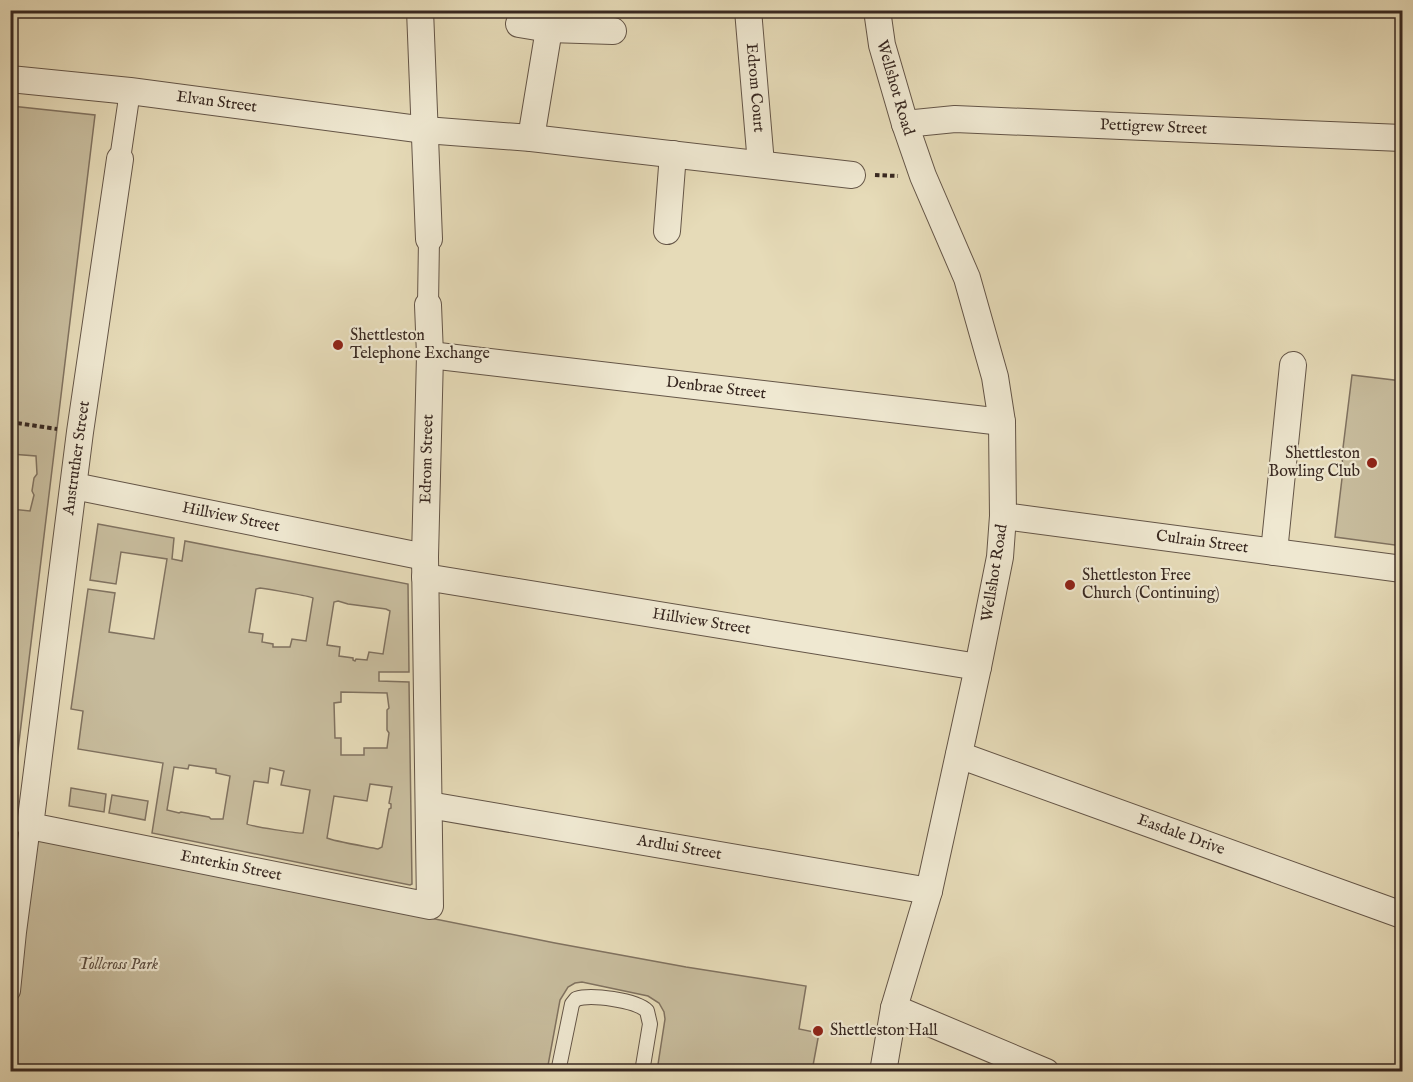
<svg xmlns="http://www.w3.org/2000/svg" width="1413" height="1082" font-family="'IM FELL English',serif">
<style>
.green{fill:#c8bd9e;stroke:#807260;stroke-width:1.5;fill-rule:evenodd}
.lines{fill:none;stroke-linecap:round;stroke-linejoin:round}
.service-casing{stroke:#645547;stroke-width:16}
.pedestrian-casing{stroke:#645547;stroke-width:22}
.minor-casing{stroke:#645547;stroke-width:28}
.path{stroke:#382821;stroke-width:4;stroke-dasharray:4.5 3;stroke-linecap:butt}
.service{stroke:#efe8d1;stroke-width:14}
.pedestrian{stroke:#efe8d1;stroke-width:20}
.minor{stroke:#efe8d1;stroke-width:26}
.poi-dot{fill:#8f2418;stroke:#efe8d1;stroke-width:2}
.labels{text-anchor:middle;dominant-baseline:central;stroke-width:4.5;stroke-linejoin:round;paint-order:stroke}
.street-label{font-size:16px;fill:#382821;stroke:#efe8d1}
.poi-label{font-size:16px;fill:#382821;stroke:#efe8d1;text-anchor:start}
.park-label{font-size:16px;font-style:italic;fill:#5c4d40;stroke:#efe8d1}
</style>
<rect width="100%" height="100%" fill="#e6dbb8"/>
<filter id="stains"><feTurbulence type="fractalNoise" baseFrequency=".00333" numOctaves="4"/><feColorMatrix values="0 0 0 0 .2 0 0 0 0 .09 0 0 0 0 .02 0 0 0 .5 -.17"/></filter>
<radialGradient id="worn" r=".72"><stop offset=".6" stop-color="#630" stop-opacity="0"/><stop offset="1" stop-color="#630" stop-opacity=".3"/></radialGradient>
<g class="green">
<polygon points="11,106 95,115 11,808 11,509 30,511 34,495 32,491 34,478 37,474 36,456 11,454"/>
<polygon points="1352,375 1402,381 1402,546 1335,537 1343,470 1342,456"/>
<path d="M98,524L174,538L172,559L182,561L185,541L408,584L409,672H379V681L409,682L412,884L410,885L152,833L163,763L78,749L83,711L71,709L88,589L115,593L109,632L154,639L167,559L121,552L116,584L90,580ZM260,588C267,589 310,596 313,598L306,641L292,639L290,647H273V644L262,642L263,634L249,632L256,589ZM338,601L348,604L386,609L390,611L383,654L369,652L367,660L356,659L355,661L353,660V658L339,656L340,647L327,645L334,602ZM341,692L387,693L389,708L387,710V730L389,733L387,748H364V755H341V738H335L334,703L341,702ZM189,765L216,769V773L230,776L223,819H211L209,817L181,812L179,813L167,810L174,767L188,769ZM270,768L284,771L281,785L310,790L303,833C299,834 250,826 247,824L254,781L268,783ZM370,784L392,787L389,803L391,804V808L389,809L382,847L378,849C369,847 332,841 327,838L334,796L367,801Z"/>
<polygon points="71,788 106,794 104,812 69,806"/>
<polygon points="112,795 148,801 145,820 109,813"/>
<polygon points="10,834 555,943 686,967 806,986 799,1029 819,1033 812,1071 657,1071 665,1019 664,1012 659,1003 648,996 582,982 575,983 568,987 560,1000 547,1071 11,1071"/>
</g>
<g class="lines">
<defs>
<path id="service" d="M558,1072L572,1004L576,999C591,994 636,1000 647,1011L650,1024L642,1072"/>
<g id="pedestrian">
<polyline points="120,159 130,91"/>
<polyline points="428,305 429,239"/>
<polyline points="10,991 16,932 30,826"/>
</g>
<g id="minor">
<polyline points="420,10 429,239"/>
<path id="s1" d="M748,10L761,164"/>
<path id="s2" d="M877,10L882,45L905,124L923,176L967,278L995,377L1002,422L1003,516L1000,557L978,667L929,891L894,1008L883,1072"/>
<polyline points="519,24 549,29 613,31"/>
<path id="s3" d="M10,79L130,91L425,130L531,138L852,175"/>
<path id="s4" d="M905,124L955,119L1402,138"/>
<polyline points="531,138 549,29"/>
<path id="s5" d="M120,159L80,432L30,826L430,906L425,557L430,355L428,305"/>
<polyline points="667,231 673,154"/>
<path id="s6" d="M430,355L1002,422"/>
<path id="s7" d="M74,486L425,557"/>
<path id="s8" d="M1003,516L1402,569"/>
<polyline points="1274,552 1293,365"/>
<path id="s9" d="M425,577L978,667"/>
<path id="s10" d="M959,755L1402,915"/>
<path id="s11" d="M429,805L929,891"/>
<polyline points="894,1008 1046,1072"/>
</g>
</defs>
<use href="#service" class="service-casing"/>
<use href="#pedestrian" class="pedestrian-casing"/>
<use href="#minor" class="minor-casing"/>
<g class="path">
<polyline points="875,175 898,176"/>
<polyline points="10,422 57,429"/>
</g>
<use href="#service" class="service"/>
<use href="#pedestrian" class="pedestrian"/>
<use href="#minor" class="minor"/>
</g>
<g class="poi-dot">
<circle cx="338" cy="345" r="6"/>
<circle cx="1372" cy="463" r="6"/>
<circle cx="1070" cy="585" r="6"/>
<circle cx="818" cy="1031" r="6"/>
</g>
<g class="labels">
<g class="street-label">
<text stroke="none"><textPath href="#s1" startOffset="78">Edrom Court</textPath></text>
<text stroke="none"><textPath href="#s2" startOffset="80">Wellshot Road</textPath></text>
<text stroke="none"><textPath href="#s3" startOffset="208">Elvan Street</textPath></text>
<text stroke="none"><textPath href="#s4" startOffset="249">Pettigrew Street</textPath></text>
<text stroke="none"><textPath href="#s6" startOffset="288">Denbrae Street</textPath></text>
<text transform="translate(77 458) rotate(-82)">Anstruther Street</text>
<text stroke="none"><textPath href="#s5" startOffset="1528">Edrom Street</textPath></text>
<text stroke="none"><textPath href="#s7" startOffset="160">Hillview Street</textPath></text>
<text stroke="none"><textPath href="#s8" startOffset="201">Culrain Street</textPath></text>
<text transform="translate(995 573) rotate(-81)">Wellshot Road</text>
<text stroke="none"><textPath href="#s9" startOffset="280">Hillview Street</textPath></text>
<text stroke="none"><textPath href="#s10" startOffset="236">Easdale Drive</textPath></text>
<text stroke="none"><textPath href="#s11" startOffset="254">Ardlui Street</textPath></text>
<text stroke="none"><textPath href="#s5" startOffset="878">Enterkin Street</textPath></text>
</g>
<g class="poi-label">
<text x="350" y="336">Shettleston<tspan x="350" dy="18">Telephone Exchange</tspan></text>
<text x="1360" y="454" text-anchor="end">Shettleston<tspan x="1360" dy="18">Bowling Club</tspan></text>
<text x="1082" y="576">Shettleston Free<tspan x="1082" dy="18">Church (Continuing)</tspan></text>
<text x="830" y="1031">Shettleston Hall</text>
</g>
<g class="park-label">
<text x="118" y="965">Tollcross Park</text>
</g>
</g>
<rect width="1413" height="1082" fill="none" stroke="#e6dbb8" stroke-width="36"/>
<rect x="12" y="12" width="1389" height="1058" fill="none" stroke="#382821" stroke-width="3"/>
<rect x="18" y="18" width="1377" height="1046" fill="none" stroke="#382821" stroke-width="1.5"/>
<rect width="100%" height="100%" filter="url(#stains)"/>
<rect width="100%" height="100%" fill="url(#worn)"/>
</svg>
